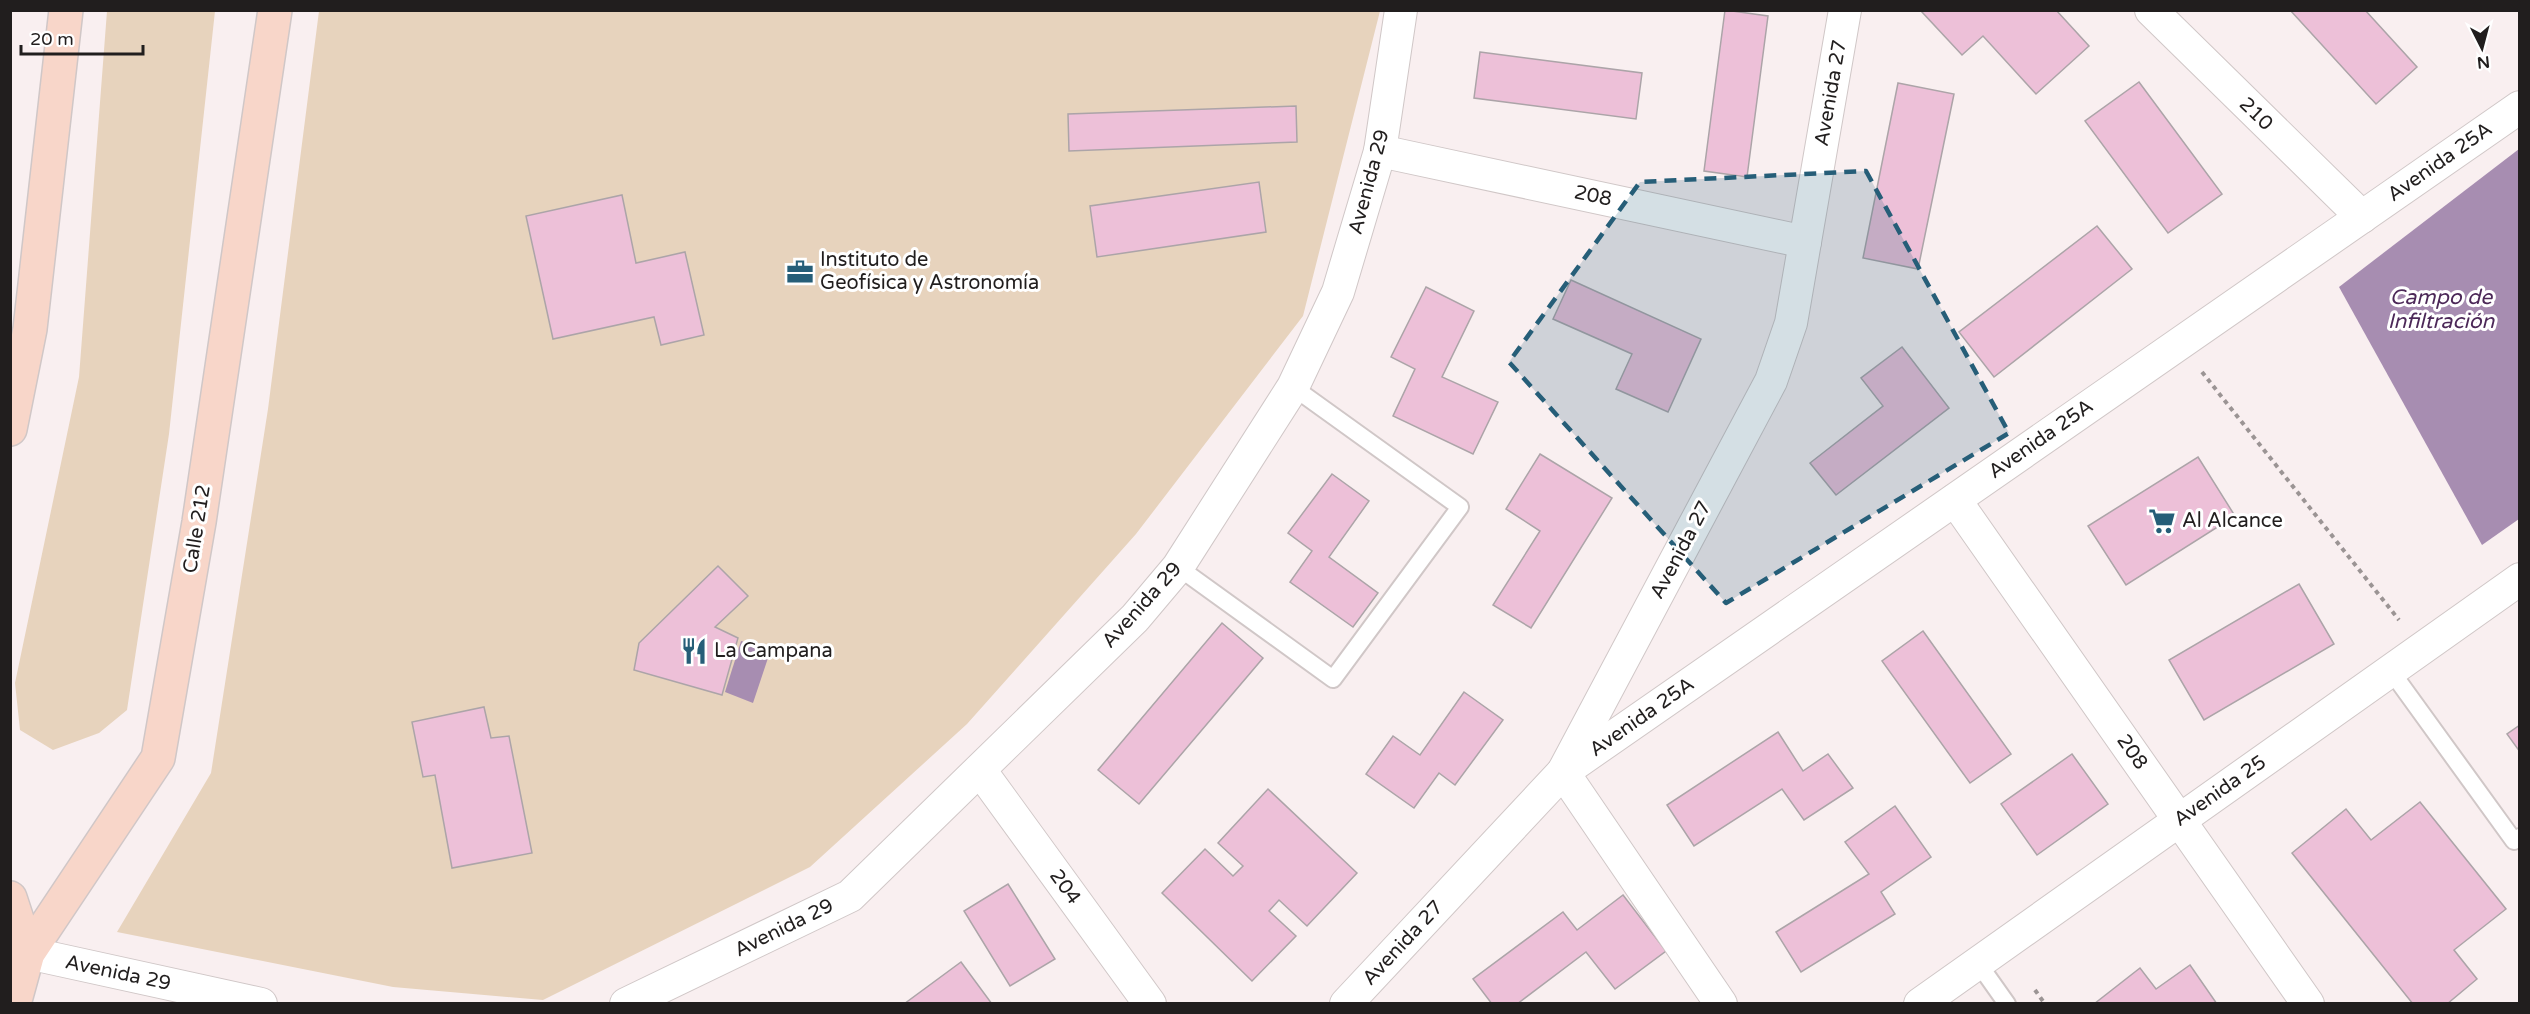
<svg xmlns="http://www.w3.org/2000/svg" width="2530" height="1014" font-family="'Varela Round',sans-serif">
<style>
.green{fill:#e7d3bd}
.water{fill:#a78db1}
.building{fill:#edc0d8;stroke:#aca4a8;stroke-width:1.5}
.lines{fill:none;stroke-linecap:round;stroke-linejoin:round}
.lane-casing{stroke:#d0c7c7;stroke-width:20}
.street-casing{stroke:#d0c7c7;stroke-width:34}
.secondary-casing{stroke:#d0c7c7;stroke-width:36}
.path{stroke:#9b9494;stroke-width:4;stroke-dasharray:4.5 4.5;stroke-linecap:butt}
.lane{stroke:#fff;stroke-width:16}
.street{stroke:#fff;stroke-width:32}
.secondary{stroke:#f8d6c9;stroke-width:33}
.marked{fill:#265e78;fill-opacity:0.2;stroke:#265e78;stroke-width:4.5;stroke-dasharray:12 8;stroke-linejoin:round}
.labels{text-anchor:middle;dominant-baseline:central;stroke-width:6;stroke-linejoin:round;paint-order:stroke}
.street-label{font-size:20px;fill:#211e1e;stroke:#fff}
.poi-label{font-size:20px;fill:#211e1e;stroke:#fff;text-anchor:start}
.water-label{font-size:21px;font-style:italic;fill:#4c2858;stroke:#fff}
</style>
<rect width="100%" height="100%" fill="#f9eff0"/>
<g class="green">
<polygon points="107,11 215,11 169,434 127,710 99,733 53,750 20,730 15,683 79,377"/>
<polygon points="319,11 1380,11 1303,316 1136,534 967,724 810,867 543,1000 393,987 117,932 211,773 268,409"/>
</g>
<g class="water">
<polygon points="2519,149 2519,519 2482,545 2339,287"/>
<polygon points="741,641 771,649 753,703 725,692"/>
</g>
<g class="building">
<polygon points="1725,10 1768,16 1747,177 1704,171"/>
<polygon points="1923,10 2056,10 2089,46 2036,94 1983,36 1962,55 1922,12"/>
<polygon points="2290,10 2365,10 2417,67 2376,104"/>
<polygon points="1480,52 1642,73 1636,119 1474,98"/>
<polygon points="2139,82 2222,194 2168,233 2085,121"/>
<polygon points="1898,83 1954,94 1918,269 1863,258"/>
<polygon points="1296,106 1297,142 1069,151 1068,114"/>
<polygon points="1259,182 1266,232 1097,257 1090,206"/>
<polygon points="622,195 636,263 685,252 704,335 661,345 654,317 553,339 526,216"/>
<polygon points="2097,226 2132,269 1994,377 1959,332"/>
<polygon points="1571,280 1701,339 1668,412 1616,389 1632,354 1553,319"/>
<polygon points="1426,287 1474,311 1442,377 1498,402 1473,454 1393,416 1415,369 1391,357"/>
<polygon points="1902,347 1949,408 1836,495 1810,463 1883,406 1861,378"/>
<polygon points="1540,454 1612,498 1531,628 1493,605 1540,531 1506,509"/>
<polygon points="2198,457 2235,516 2126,585 2088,526"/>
<polygon points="1332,474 1369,501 1329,557 1378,593 1353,627 1290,582 1312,551 1288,533"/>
<polygon points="718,566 748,596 715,627 738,638 722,695 634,670 639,643"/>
<polygon points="2299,584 2334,644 2204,720 2169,660"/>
<polygon points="1222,623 1263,658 1139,804 1098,770"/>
<polygon points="1923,631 2011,754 1970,783 1882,661"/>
<polygon points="1464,692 1503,720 1455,785 1439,773 1414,808 1366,774 1393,736 1420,755"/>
<polygon points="484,707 491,738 509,736 532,853 452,868 435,775 423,777 412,722"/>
<polygon points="2520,725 2520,752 2507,734"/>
<polygon points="1778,732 1803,771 1828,754 1853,788 1804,820 1782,789 1694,846 1667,805"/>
<polygon points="2072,754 2108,804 2037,855 2001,804"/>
<polygon points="1268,789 1357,873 1307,926 1279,900 1269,911 1296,936 1252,981 1162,893 1205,849 1233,876 1243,866 1218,843"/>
<polygon points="2420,802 2506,909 2454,950 2477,979 2447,1004 2413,1004 2292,853 2346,809 2371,840"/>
<polygon points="1895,806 1931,857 1881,892 1895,914 1801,972 1776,932 1869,874 1845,842"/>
<polygon points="1008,884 1055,959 1010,986 964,911"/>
<polygon points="1623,895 1666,951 1615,989 1586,952 1517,1004 1492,1004 1473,979 1563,912 1577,930"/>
<polygon points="961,962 992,1004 904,1004"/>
<polygon points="2190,965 2217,1004 2094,1004 2140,968 2156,989"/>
</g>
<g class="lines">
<defs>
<g id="lane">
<polyline points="1178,567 1333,679 1460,507 1293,387"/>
<polyline points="2391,671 2514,841 2520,837"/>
<polyline points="1978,963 2007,1004"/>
</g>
<g id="street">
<polyline points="2151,10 2362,217"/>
<polyline points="1380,151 1805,242"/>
<polyline points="1955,500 2308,1004"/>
<polyline points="980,770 1150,1004"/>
<polyline points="1563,772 2520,107"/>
<polyline points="1563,772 1721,1004"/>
<polyline points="10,961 28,953 261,1004"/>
<polyline points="626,1004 850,896 1135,618 1178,567 1293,387 1338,292 1380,151 1401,10"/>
<polyline points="1346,1004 1563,772 1771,381 1791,323 1845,10"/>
<polyline points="1920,1004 2520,579"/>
</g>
<g id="secondary">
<polyline points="10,429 30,329 66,10"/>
<polyline points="10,898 28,953"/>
<polyline points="14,1004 28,953 158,758 199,522 275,10"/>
</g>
</defs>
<use href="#lane" class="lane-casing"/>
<use href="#street" class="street-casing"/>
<use href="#secondary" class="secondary-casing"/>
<g class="path">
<polyline points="2202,372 2399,620"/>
<polyline points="2035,990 2045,1004"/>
</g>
<use href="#lane" class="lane"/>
<use href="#street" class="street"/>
<use href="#secondary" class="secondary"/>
</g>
<path class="marked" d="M1866,171L2009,433L1726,603L1509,362L1640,182Z"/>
<defs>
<symbol id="office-bare" viewBox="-9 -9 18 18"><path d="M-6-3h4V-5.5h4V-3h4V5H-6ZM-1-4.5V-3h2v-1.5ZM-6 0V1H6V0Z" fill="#265e78" stroke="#fff" stroke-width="2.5" paint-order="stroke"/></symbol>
<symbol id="supermarket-bare" viewBox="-9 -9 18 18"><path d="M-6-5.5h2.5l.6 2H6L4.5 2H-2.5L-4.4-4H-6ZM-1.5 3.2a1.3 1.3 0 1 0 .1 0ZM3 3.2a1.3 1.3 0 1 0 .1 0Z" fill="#265e78" stroke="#fff" stroke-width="2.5" paint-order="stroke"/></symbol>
<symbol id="restaurant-bare" viewBox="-9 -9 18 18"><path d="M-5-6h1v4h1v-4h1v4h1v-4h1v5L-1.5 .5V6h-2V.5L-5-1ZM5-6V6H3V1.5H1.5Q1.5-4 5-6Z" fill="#265e78" stroke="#fff" stroke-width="2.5" paint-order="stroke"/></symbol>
</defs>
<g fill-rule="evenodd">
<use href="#office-bare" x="781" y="253" width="38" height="38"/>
<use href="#supermarket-bare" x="2143" y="502" width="38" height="38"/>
<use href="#restaurant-bare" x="675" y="632" width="38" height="38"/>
</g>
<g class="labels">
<g class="street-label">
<text transform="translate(1831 93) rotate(-80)">Avenida 27</text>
<text transform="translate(2256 114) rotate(44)">210</text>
<text transform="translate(2440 162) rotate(-35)">Avenida 25A</text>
<text transform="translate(1369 182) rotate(-75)">Avenida 29</text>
<text transform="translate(1593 196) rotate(12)">208</text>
<text transform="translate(2041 439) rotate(-35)">Avenida 25A</text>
<text transform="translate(197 529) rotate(-81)">Calle 212</text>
<text transform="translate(1681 550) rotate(-62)">Avenida 27</text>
<text transform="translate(1142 605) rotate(-48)">Avenida 29</text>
<text transform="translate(1642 717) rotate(-35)">Avenida 25A</text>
<text transform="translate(2132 752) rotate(55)">208</text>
<text transform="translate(2220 791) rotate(-35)">Avenida 25</text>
<text transform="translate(1065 887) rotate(54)">204</text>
<text transform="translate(784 928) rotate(-26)">Avenida 29</text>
<text transform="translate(1403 943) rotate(-47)">Avenida 27</text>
<text transform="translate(118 973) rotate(12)">Avenida 29</text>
</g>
<g class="poi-label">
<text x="820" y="260">Instituto de<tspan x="820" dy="23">Geofísica y Astronomía</tspan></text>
<text x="2182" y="521">Al Alcance</text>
<text x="714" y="651">La Campana</text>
</g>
<g class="water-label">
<text x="2441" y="297">Campo de<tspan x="2441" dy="24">Infiltración</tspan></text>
</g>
</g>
<rect width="2530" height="1014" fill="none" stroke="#211e1e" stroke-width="24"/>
<g transform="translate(2482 48) rotate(174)" stroke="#ffffff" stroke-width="4.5" paint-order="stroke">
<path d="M0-4.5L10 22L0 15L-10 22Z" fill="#211e1e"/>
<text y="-9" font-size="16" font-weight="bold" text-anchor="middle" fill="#211e1e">N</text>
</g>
<path d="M21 45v9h122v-9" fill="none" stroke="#211e1e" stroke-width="3"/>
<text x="30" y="45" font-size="18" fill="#211e1e" stroke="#ffffff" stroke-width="4.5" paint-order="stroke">20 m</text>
</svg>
